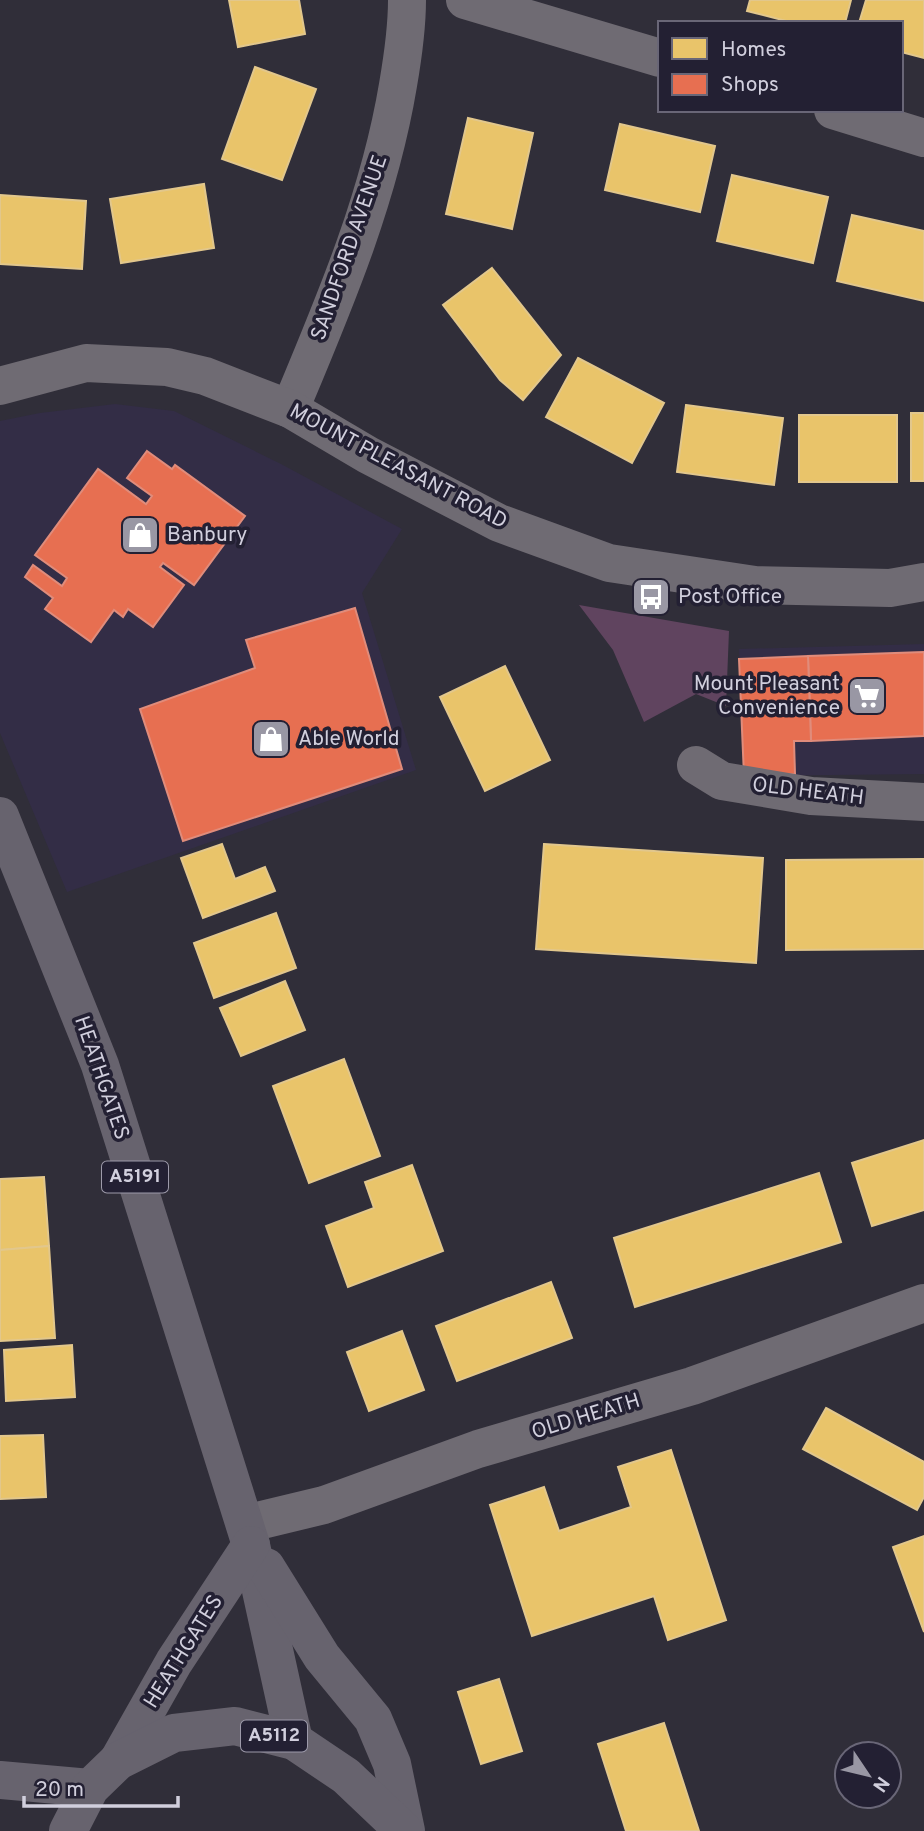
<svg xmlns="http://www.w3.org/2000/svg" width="924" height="1831" font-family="Overpass,sans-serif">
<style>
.built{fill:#332d46}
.green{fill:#60445f}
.homes{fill:#e9c46a;stroke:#e2c78c;stroke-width:2}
.shops{fill:#e76f51;stroke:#e08c7b;stroke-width:2}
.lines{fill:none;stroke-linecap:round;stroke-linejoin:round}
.minor{stroke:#6f6b73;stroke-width:38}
.tertiary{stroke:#6f6b73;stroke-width:38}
.primary{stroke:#67636e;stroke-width:38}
.labels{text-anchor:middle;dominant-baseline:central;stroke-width:7;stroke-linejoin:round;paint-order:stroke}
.shield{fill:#232033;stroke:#9d9aaa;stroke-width:2}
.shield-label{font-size:19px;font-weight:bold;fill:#d1cfdd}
.street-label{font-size:21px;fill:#d1cfdd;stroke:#232033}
.poi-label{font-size:21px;fill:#d1cfdd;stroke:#232033;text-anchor:start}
</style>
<rect width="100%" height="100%" fill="#302e39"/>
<g class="built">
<polygon points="115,404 174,411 281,464 402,529 362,593 416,770 67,892 0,733 0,421 40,413"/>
<polygon points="924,644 924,774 744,776 739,649"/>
</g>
<polygon class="green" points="579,605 729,631 726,706 696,694 644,722 613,650"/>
<g class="homes">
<polygon points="229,0 299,0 305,34 238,47"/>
<polygon points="750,0 851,0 845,23 794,23 747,11"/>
<polygon points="866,0 924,0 924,58 901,52 901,23 859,23"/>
<polygon points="255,67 316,89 282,180 222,159"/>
<polygon points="468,118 533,133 512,229 446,214"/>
<polygon points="620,124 715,146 700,212 605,190"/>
<polygon points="732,175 828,197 813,263 717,241"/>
<polygon points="204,184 214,248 121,263 110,199"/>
<polygon points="0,195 86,201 82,269 0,264"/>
<polygon points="852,215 924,231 924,301 837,281"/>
<polygon points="492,268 561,355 523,400 500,380 443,305"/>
<polygon points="578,358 664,403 632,463 546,417"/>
<polygon points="686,405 783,418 774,485 677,472"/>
<rect x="911" y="413" width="13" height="68"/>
<rect x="799" y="415" width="98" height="67"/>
<polygon points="505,666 550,760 485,791 440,697"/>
<polygon points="222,844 235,879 265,867 275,891 203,918 181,858"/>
<polygon points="544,844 763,858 756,963 536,949"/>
<polygon points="924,859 924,949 786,950 786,860"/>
<polygon points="276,913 296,968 214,998 194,943"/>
<polygon points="285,981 305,1030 241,1056 220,1008"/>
<polygon points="344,1059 380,1156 309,1183 273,1086"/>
<polygon points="924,1140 924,1210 872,1226 852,1163"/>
<polygon points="412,1165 443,1251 348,1287 326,1226 374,1208 365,1182"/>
<polygon points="819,1173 841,1242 635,1307 614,1238"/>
<polygon points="44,1177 49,1246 0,1250 0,1179"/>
<polygon points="49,1246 55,1338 0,1341 0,1250"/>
<polygon points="551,1282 572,1338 457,1381 436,1326"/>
<polygon points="402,1331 424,1390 369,1411 347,1352"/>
<polygon points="72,1345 75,1397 6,1401 4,1350"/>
<polygon points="826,1408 924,1462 924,1497 917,1510 803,1449"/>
<polygon points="43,1435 46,1497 0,1499 0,1436"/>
<polygon points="671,1450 726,1620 668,1640 654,1596 532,1636 490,1505 544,1487 559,1531 631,1507 618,1467"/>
<polygon points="924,1536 924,1632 893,1547"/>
<polygon points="499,1679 522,1751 481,1764 458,1692"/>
<polygon points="664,1723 699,1831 626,1831 598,1744"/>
</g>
<g class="shops">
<polygon points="147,451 172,469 175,465 245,516 194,585 163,563 160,567 184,585 153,627 128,609 123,617 114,610 91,642 45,609 53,598 25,577 33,565 62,586 67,578 35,555 98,469 146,504 152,496 127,478"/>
<polygon points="355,608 402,769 183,841 140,709 255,668 246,640"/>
<polygon points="924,652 924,736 811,741 808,656"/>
<polygon points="808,656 811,741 794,741 795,774 744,776 739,659"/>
</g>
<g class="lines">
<g class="minor">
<polyline points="465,0 660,58"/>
<polyline points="833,110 924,138"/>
<path d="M290,409C334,304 379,199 398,85C403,56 407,29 407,0"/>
<polyline points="696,765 722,781 811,796 924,802"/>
<polyline points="245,1524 324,1505 478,1449 692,1386 924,1303"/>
</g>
<polyline class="tertiary" points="0,386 86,363 167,367 205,376 290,409 368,455 499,523 609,563 755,585 890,588 924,582"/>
<g class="primary">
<polyline points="0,816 100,1065 251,1545 294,1741"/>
<polyline points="266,1567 322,1657 373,1719 392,1764 406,1831"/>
<polyline points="118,1761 174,1662 251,1545"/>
<polyline points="0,1780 90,1788"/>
<polyline points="68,1831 90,1788 118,1761 174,1733 235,1726 294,1741 346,1776 404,1831"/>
</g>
</g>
<defs>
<symbol id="shop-square" viewBox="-11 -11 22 22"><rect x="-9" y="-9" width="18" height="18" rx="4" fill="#9997a4" stroke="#232033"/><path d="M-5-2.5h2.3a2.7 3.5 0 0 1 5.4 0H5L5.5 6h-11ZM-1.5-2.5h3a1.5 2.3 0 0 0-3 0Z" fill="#fff"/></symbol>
<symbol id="bus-square" viewBox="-11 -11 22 22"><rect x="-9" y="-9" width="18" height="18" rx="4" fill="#9997a4" stroke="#232033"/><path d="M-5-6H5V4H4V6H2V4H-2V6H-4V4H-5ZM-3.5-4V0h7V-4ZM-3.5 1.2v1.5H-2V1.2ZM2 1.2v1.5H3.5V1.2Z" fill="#fff"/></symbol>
<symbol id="supermarket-square" viewBox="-11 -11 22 22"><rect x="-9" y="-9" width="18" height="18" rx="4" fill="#9997a4" stroke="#232033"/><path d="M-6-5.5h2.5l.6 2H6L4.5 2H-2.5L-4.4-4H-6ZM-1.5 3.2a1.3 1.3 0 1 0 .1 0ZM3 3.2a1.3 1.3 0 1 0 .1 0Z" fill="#fff"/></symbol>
</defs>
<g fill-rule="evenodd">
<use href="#shop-square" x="118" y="513" width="44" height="44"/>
<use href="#bus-square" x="629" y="575" width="44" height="44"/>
<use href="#supermarket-square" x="845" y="674" width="44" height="44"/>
<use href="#shop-square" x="249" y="717" width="44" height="44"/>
</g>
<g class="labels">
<g class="shield">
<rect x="102" y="1161.5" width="66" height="31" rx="5"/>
<rect x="241" y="1720.5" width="66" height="31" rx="5"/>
</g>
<g class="shield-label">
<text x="135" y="1177">A5191</text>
<text x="274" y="1736">A5112</text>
</g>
<g class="street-label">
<text transform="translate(350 248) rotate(-71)">SANDFORD AVENUE</text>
<text transform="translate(398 467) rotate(28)">MOUNT PLEASANT ROAD</text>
<text transform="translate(808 792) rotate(7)">OLD HEATH</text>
<text transform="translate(101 1078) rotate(71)">HEATHGATES</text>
<text transform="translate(586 1417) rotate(-17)">OLD HEATH</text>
<text transform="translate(184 1652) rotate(-58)">HEATHGATES</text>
</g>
<g class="poi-label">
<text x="167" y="535">Banbury</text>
<text x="678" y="597">Post Office</text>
<text x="840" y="684" text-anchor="end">Mount Pleasant<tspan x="840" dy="24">Convenience</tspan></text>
<text x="298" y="739">Able World</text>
</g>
</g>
<rect x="658" y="21" width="245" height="91" fill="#232033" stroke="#696677" stroke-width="2"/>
<rect x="672" y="38" width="35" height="21" fill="#e9c46a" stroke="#696677" stroke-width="2"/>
<text x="721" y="56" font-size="21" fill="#d1cfdd">Homes</text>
<rect x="672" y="74" width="35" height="21" fill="#e76f51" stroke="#696677" stroke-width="2"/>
<text x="721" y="91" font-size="21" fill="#d1cfdd">Shops</text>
<g transform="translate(868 1775) rotate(125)"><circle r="33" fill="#232033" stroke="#696677" stroke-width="2"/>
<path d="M0-5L12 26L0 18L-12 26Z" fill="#9997a4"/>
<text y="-10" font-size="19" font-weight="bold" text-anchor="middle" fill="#d1cfdd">N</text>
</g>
<path d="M24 1796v10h154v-10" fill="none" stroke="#d1cfdd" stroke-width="3.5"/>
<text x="35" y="1796" font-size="21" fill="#d1cfdd" stroke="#232033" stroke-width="5" paint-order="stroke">20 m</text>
</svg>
